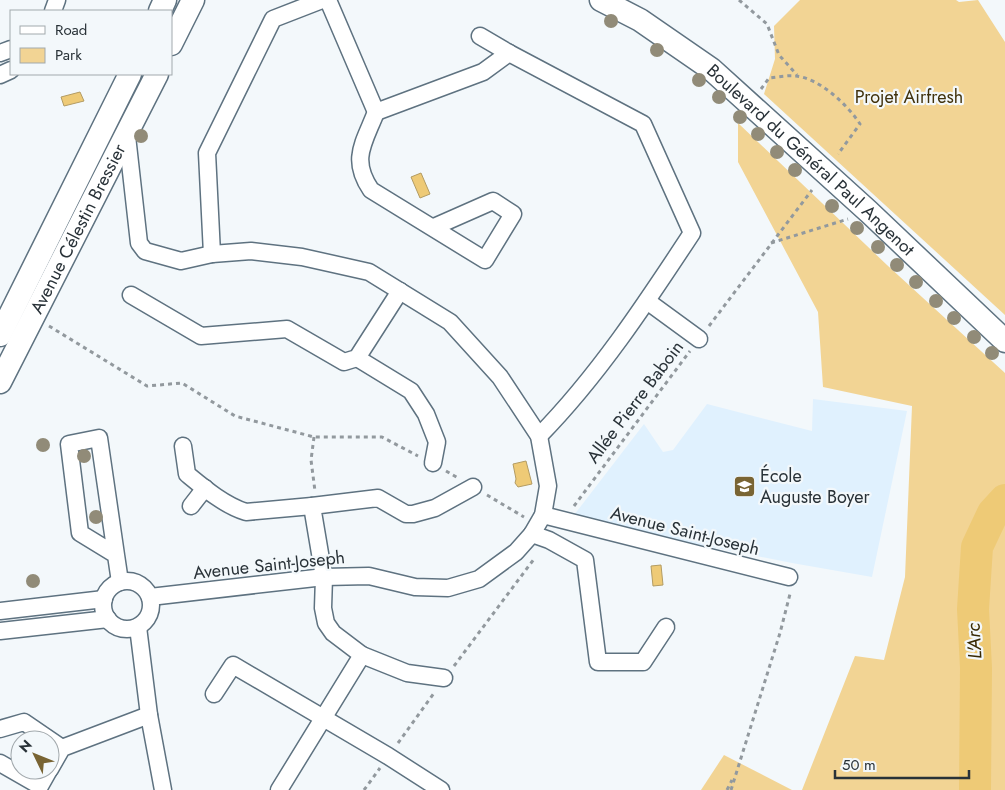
<svg xmlns="http://www.w3.org/2000/svg" width="1005" height="790" font-family="Jost,sans-serif">
<style>
.built{fill:#e0f1fe}
.green{fill:#f2d494}
.water{fill:#eeca76;stroke:#b39c63}
.lines{fill:none;stroke-linecap:round;stroke-linejoin:round}
.river{stroke:#eeca76;stroke-width:32}
.minor-casing{stroke:#5e7280;stroke-width:19}
.secondary-casing{stroke:#5e7280;stroke-width:25}
.path{stroke:#92999e;stroke-width:3;stroke-dasharray:4 4;stroke-linecap:butt}
.minor{stroke:#fff;stroke-width:16}
.secondary{stroke:#fff;stroke-width:22}
.tree{fill:#918b78}
.labels{text-anchor:middle;dominant-baseline:central;stroke-width:4.5;stroke-linejoin:round;paint-order:stroke}
.park-label{font-size:18px;fill:#41320d;stroke:#f3f8fb}
.street-label{font-size:18px;fill:#293238;stroke:#f3f8fb}
.poi-label{font-size:18px;fill:#293238;stroke:#f3f8fb;text-anchor:start}
.water-label{font-size:19px;font-style:italic;fill:#382903;stroke:#f3f8fb}
</style>
<rect width="100%" height="100%" fill="#f3f8fb"/>
<polygon class="built" points="813,399 907,411 872,577 792,563 571,519 644,424 663,452 673,450 707,404 812,431"/>
<g class="green">
<polygon points="800,0 956,0 959,2 978,0 1005,42 1005,315 764,94 775,59 774,26"/>
<polygon points="738,123 887,265 1005,373 1005,790 802,790 855,656 884,660 905,577 912,406 823,387 818,312 738,162"/>
<polygon points="724,755 792,790 701,790"/>
</g>
<g class="water">
<polygon points="80,92 84,101 64,106 61,97"/>
<polygon points="421,173 430,194 420,198 411,177"/>
<polygon points="526,461 532,484 518,487 515,483 516,479 513,464"/>
<polygon points="661,565 663,585 653,586 651,566"/>
</g>
<g class="lines">
<polyline class="river" points="975,790 976,668 973,609 977,547 993,513 1005,500"/>
<defs>
<g id="minor">
<path d="M328,0L376,112L483,72L509,53L643,124L692,233C646,303 598,376 539,436"/>
<polyline points="53,11 57,0"/>
<polyline points="480,36 509,53"/>
<polyline points="0,53 11,49"/>
<polyline points="0,75 11,70"/>
<path d="M376,112C364,143 350,159 371,190L485,260L513,214L493,201L434,227"/>
<polyline points="127,136 139,243 145,251 181,261 212,254 251,251 302,257 369,272 450,322 500,377 539,436 548,486 543,515 532,534 516,552 479,579 448,588 415,587 369,576 324,577 150,597"/>
<polyline points="212,254 207,153 273,19 322,0"/>
<polyline points="131,295 201,336 287,329 344,362 357,358 400,291"/>
<polyline points="647,301 699,339"/>
<polyline points="357,358 411,391 426,414 437,442 433,463"/>
<path d="M183,446L187,474C204,488 224,505 246,512L312,506"/>
<polyline points="191,506 205,488"/>
<polyline points="543,515 789,577"/>
<polyline points="532,534 549,540 585,560 598,662 643,662 666,627"/>
<polyline points="116,555 80,533 69,444 99,438 116,555 120,582"/>
<circle cx="127" cy="605" r="24"/>
<polyline points="0,611 104,599"/>
<polyline points="138,627 149,715 163,790"/>
<polyline points="0,631 108,619"/>
<polyline points="362,655 407,673 444,678"/>
<polyline points="214,694 233,665 388,756 441,790"/>
<polyline points="0,729 24,722 62,748"/>
<polyline points="0,763 40,786 49,770"/>
<polyline points="50,769 62,748 149,715"/>
<polyline points="279,790 362,655 333,633 326,623 323,608 324,577 312,506 378,498 406,514 413,514 435,508 473,487"/>
</g>
<g id="secondary">
<path id="s1" d="M601,0L640,20L711,69L869,212L1005,341"/>
<polyline points="160,11 165,0"/>
<polyline points="171,44 193,0"/>
<polyline points="0,335 130,74"/>
<path id="s2" d="M0,382L157,74"/>
</g>
</defs>
<use href="#minor" class="minor-casing"/>
<use href="#secondary" class="secondary-casing"/>
<g class="path">
<polyline points="739,0 767,24 779,55 797,75"/>
<path d="M761,89L769,78C778,77 788,75 796,76C819,78 848,105 860,124L838,154"/>
<polyline points="771,243 848,219"/>
<polyline points="49,326 147,386 182,383 235,416 314,437 382,437 418,456"/>
<polyline points="709,326 812,190"/>
<polyline points="314,437 311,460 315,491"/>
<polyline points="446,471 458,478"/>
<polyline points="487,495 524,517"/>
<polyline points="574,506 690,351"/>
<polyline points="454,666 534,559"/>
<polyline points="398,743 434,693"/>
<polyline points="364,790 380,768"/>
<polyline points="727,790 732,780"/>
<polyline points="731,790 780,633 790,594"/>
</g>
<use href="#minor" class="minor"/>
<use href="#secondary" class="secondary"/>
</g>
<g class="tree">
<circle cx="611" cy="21" r="7"/>
<circle cx="657" cy="50" r="7"/>
<circle cx="699" cy="80" r="7"/>
<circle cx="719" cy="97" r="7"/>
<circle cx="740" cy="117" r="7"/>
<circle cx="758" cy="134" r="7"/>
<circle cx="141" cy="136" r="7"/>
<circle cx="777" cy="152" r="7"/>
<circle cx="795" cy="170" r="7"/>
<circle cx="832" cy="206" r="7"/>
<circle cx="857" cy="228" r="7"/>
<circle cx="878" cy="247" r="7"/>
<circle cx="897" cy="265" r="7"/>
<circle cx="916" cy="282" r="7"/>
<circle cx="936" cy="301" r="7"/>
<circle cx="954" cy="318" r="7"/>
<circle cx="974" cy="337" r="7"/>
<circle cx="992" cy="353" r="7"/>
<circle cx="43" cy="445" r="7"/>
<circle cx="84" cy="456" r="7"/>
<circle cx="96" cy="517" r="7"/>
<circle cx="33" cy="581" r="7"/>
</g>
<defs>
<symbol id="school-square" viewBox="-11 -11 22 22"><rect x="-9" y="-9" width="18" height="18" rx="4" fill="#796433" stroke="#f3f8fb"/><path d="M0-5L7-2L0 1L-7-2ZM-4 1L0 2.5L4 1V4Q0 6-4 4Z" fill="#fff"/></symbol>
</defs>
<g fill-rule="evenodd">
<use href="#school-square" x="732" y="474" width="25" height="25"/>
</g>
<g class="labels">
<g class="park-label">
<text x="909" y="97">Projet Airfresh</text>
</g>
<g class="street-label">
<text stroke="none"><textPath href="#s1" startOffset="265">Boulevard du Général Paul Angenot</textPath></text>
<text stroke="none"><textPath href="#s2" startOffset="172">Avenue Célestin Bressier</textPath></text>
<text transform="translate(635 402) rotate(-53)">Allée Pierre Baboin</text>
<text transform="translate(685 531) rotate(14)">Avenue Saint-Joseph</text>
<text transform="translate(269 565) rotate(-6)">Avenue Saint-Joseph</text>
</g>
<g class="poi-label">
<text x="760" y="476">École<tspan x="760" dy="21">Auguste Boyer</tspan></text>
</g>
<g class="water-label">
<text transform="translate(974 641) rotate(-93)">L'Arc</text>
</g>
</g>
<rect x="10" y="10" width="162" height="65" fill="#f3f8fb" stroke="#a2a9ad"/>
<rect x="20" y="26" width="25" height="8" fill="#ffffff" stroke="#a2a9ad"/>
<text x="55" y="35" font-size="15" fill="#293238">Road</text>
<rect x="20" y="48" width="25" height="15" fill="#f2d494" stroke="#a2a9ad"/>
<text x="55" y="60" font-size="15" fill="#293238">Park</text>
<g transform="translate(35 755) rotate(313)"><circle r="24" fill="#f3f8fb" stroke="#a2a9ad"/>
<path d="M0-4L9 19L0 12L-9 19Z" fill="#796433"/>
<text y="-8" font-size="14" font-weight="bold" text-anchor="middle" fill="#293238">N</text>
</g>
<path d="M835 770v8h134v-8" fill="none" stroke="#293238" stroke-width="2.5"/>
<text x="842" y="770" font-size="15" fill="#293238" stroke="#f3f8fb" stroke-width="4" paint-order="stroke">50 m</text>
</svg>
